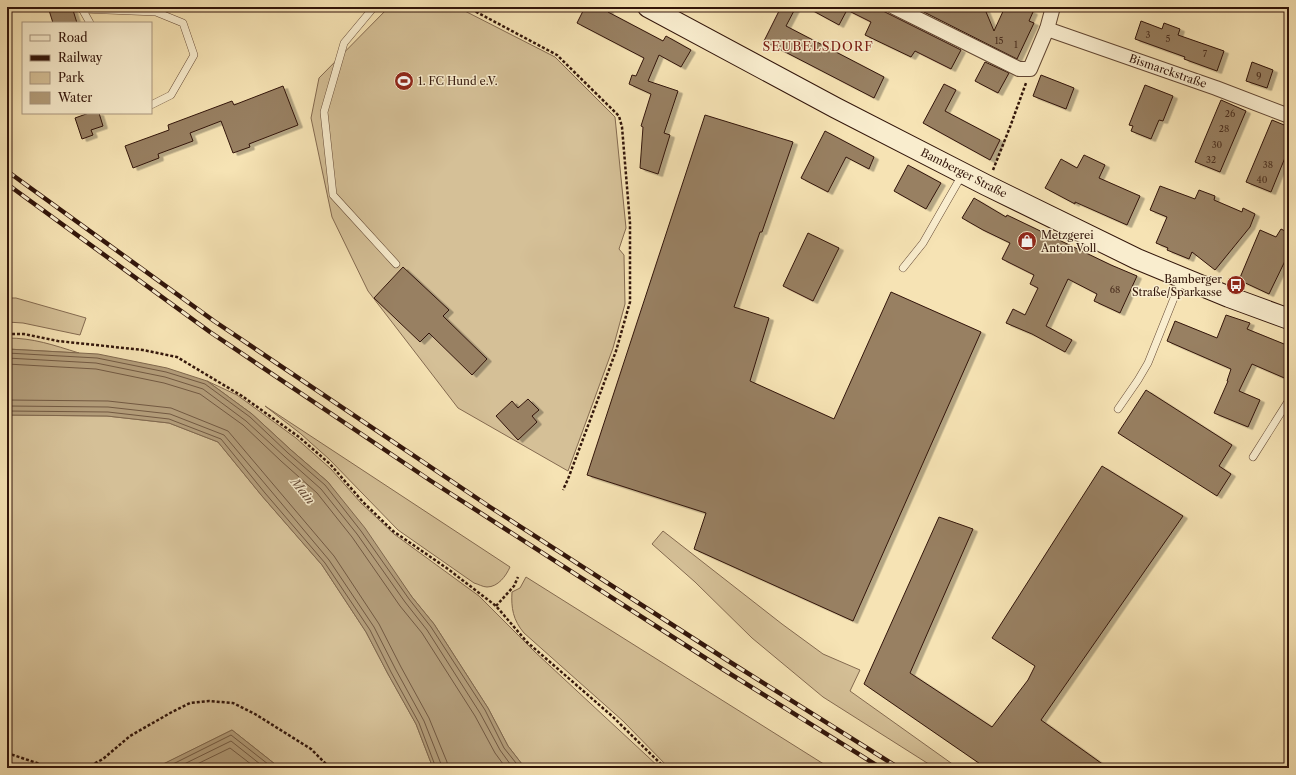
<svg xmlns="http://www.w3.org/2000/svg" width="1296" height="775" font-family="'Libre Caslon Text',serif">
<style>
.green{fill:#d5c097;stroke:#846a50}
.water{fill:#b39d7a;stroke:#7f674d}
.lines{fill:none;stroke-linecap:round;stroke-linejoin:round}
.shore{stroke:#725942;stroke-width:1}
.building{fill:#988062;stroke:#32150a;filter:url(#shadow)}
.lane-casing{stroke:#634834;stroke-width:8}
.street-casing{stroke:#634834;stroke-width:16}
.secondary-casing{stroke:#32150a;stroke-width:22}
.path{stroke:#32150a;stroke-width:2.5;stroke-dasharray:3 2;stroke-linecap:butt}
.lane{stroke:#f9edce;stroke-width:7}
.street{stroke:#f9edce;stroke-width:14}
.secondary{stroke:#f9edce;stroke-width:20}
.rail-casing{stroke:#32150a;stroke-width:4.5}
.rail{stroke:#f9edce;stroke-width:3;stroke-dasharray:9;stroke-linecap:butt}
.labels{text-anchor:middle;dominant-baseline:central;stroke-width:3;stroke-linejoin:round;paint-order:stroke}
.number-label{font-size:9px;fill:#4c3020}
.street-label{font-size:11px;fill:#32150a;stroke:#f9edce}
.poi-label{font-size:11px;fill:#32150a;stroke:#f9edce;text-anchor:start}
.water-label{font-size:12px;font-style:italic;fill:#664b37;stroke:#f9edce}
.quarter-label{font-size:13px;letter-spacing:1px;fill:#7a1f14;stroke:#f9edce}
</style>
<defs>
<filter id="shadow"><feDropShadow dx="4.5" dy="2.5" stdDeviation="0" flood-color="#0004"/></filter>
</defs>
<rect width="100%" height="100%" fill="#f6e3b4"/>
<filter id="stains"><feTurbulence type="fractalNoise" baseFrequency=".005" numOctaves="4"/><feColorMatrix values="0 0 0 0 .2 0 0 0 0 .09 0 0 0 0 .02 0 0 0 .5 -.17"/></filter>
<radialGradient id="worn" r=".72"><stop offset=".6" stop-color="#630" stop-opacity="0"/><stop offset="1" stop-color="#630" stop-opacity=".3"/></radialGradient>
<g class="green">
<polygon points="389,7 457,7 555,57 615,117 626,228 619,249 624,255 625,304 613,348 568,471 458,408 368,291 332,217 311,118 319,78"/>
<polygon points="7,298 16,298 86,318 80,335 23,323 7,322"/>
<path d="M7,338C34,338 53,345 79,353L7,349Z"/>
<polygon points="207,381 237,395 296,438 331,469 361,503 394,534 479,596 535,652 660,768 525,768 508,746 488,708 434,624 412,597 328,482 291,450 252,414"/>
<path d="M265,406L510,567C506,576 498,587 487,587C483,587 478,584 474,583L398,530L329,459L301,434Z"/>
<polygon points="7,415 107,416 169,423 218,442 262,496 322,565 366,632 388,674 416,724 433,768 280,768 232,730 156,768 7,768"/>
<polygon points="663,531 782,624 823,654 860,670 850,691 958,768 935,768 823,697 752,638 695,582 652,544"/>
<path d="M526,577L830,768H669L623,721L524,633C513,620 511,608 512,592L520,588Z"/>
</g>
<g class="water">
<polygon points="7,349 98,354 167,368 207,381 252,414 291,450 328,482 365,528 412,597 434,624 488,708 508,746 525,768 433,768 416,724 388,674 366,632 322,565 262,496 218,442 169,423 107,416 7,415"/>
<polygon points="232,730 280,768 156,768 157,767"/>
</g>
<g class="lines">
<g class="shore">
<polyline points="7,353 97,358 166,372 205,384 250,417 288,453 325,485 361,531 409,599 431,627 485,710 504,748 520,768"/>
<polyline points="7,358 96,363 165,377 203,389 246,421 285,457 321,489 357,534 405,602 427,630 480,713 500,750 513,768"/>
<polyline points="7,364 96,369 164,383 200,394 243,425 281,461 317,493 352,537 400,606 422,633 475,716 495,753 506,768"/>
<polyline points="7,400 108,401 171,408 228,431 334,556 379,624 401,667 429,718 447,762 448,768"/>
<polyline points="7,406 108,407 170,414 224,435 329,560 374,627 396,670 424,721 441,764 441,768"/>
<polyline points="7,411 108,412 169,419 221,439 265,493 325,563 370,630 391,672 419,723 436,768"/>
<polyline points="165,768 231,735 273,768"/>
<polyline points="176,768 231,741 265,768"/>
<polyline points="189,768 230,748 256,768"/>
</g>
</g>
<g class="building">
<polygon points="48,7 72,7 77,23 53,23"/>
<polygon points="585,7 603,7 609,10 608,12 663,41 666,36 691,50 681,67 659,55 648,81 678,91 664,133 670,135 658,174 640,168 643,127 641,126 651,94 629,84 632,75 636,76 644,58 577,23"/>
<polygon points="781,7 796,7 786,26 884,77 874,98 764,41"/>
<polygon points="806,7 875,7 961,50 951,69 915,51 911,57 865,35 871,22 847,10 839,25"/>
<polygon points="921,7 984,7 994,31 1005,7 1023,7 1033,12 1029,21 1034,23 1017,59 920,10"/>
<polygon points="1141,21 1162,29 1164,23 1180,29 1178,35 1224,51 1217,71 1184,59 1185,57 1135,39"/>
<polygon points="985,62 1009,73 998,93 975,81"/>
<polygon points="1252,62 1273,70 1267,88 1246,81"/>
<polygon points="1041,75 1074,88 1066,109 1033,96"/>
<polygon points="944,84 956,90 945,111 1000,140 990,160 923,123"/>
<polygon points="1145,85 1173,96 1163,121 1159,120 1151,139 1131,131 1133,126 1129,125"/>
<polygon points="283,86 298,125 249,144 250,147 233,153 221,121 190,133 193,141 158,154 159,158 133,168 125,146 169,130 168,125 232,101 234,105"/>
<polygon points="1221,100 1246,111 1220,172 1195,162"/>
<polygon points="89,113 99,113 103,126 91,130 93,135 82,139 75,118"/>
<polygon points="705,115 793,142 762,232 760,232 734,307 769,318 750,381 834,419 891,292 981,332 853,621 694,549 706,513 587,475"/>
<polygon points="1272,120 1289,127 1289,148 1271,192 1246,182"/>
<polygon points="825,131 874,157 869,169 846,157 828,192 801,178"/>
<polygon points="1084,155 1105,165 1099,178 1140,196 1127,225 1075,202 1075,204 1045,188 1061,159 1077,168"/>
<polygon points="908,165 941,183 926,209 894,191"/>
<polygon points="1160,186 1195,199 1199,190 1215,196 1214,200 1242,212 1243,208 1255,214 1250,227 1215,270 1192,252 1189,259 1167,250 1168,248 1156,243 1167,217 1150,210"/>
<polygon points="974,198 1006,217 1007,215 1111,265 1137,276 1120,313 1094,301 1097,294 1068,279 1046,326 1072,340 1065,352 1032,334 1006,323 1013,309 1025,315 1038,288 1030,284 1034,275 1002,259 1010,243 983,230 962,218"/>
<polygon points="1281,229 1289,233 1289,263 1285,261 1269,294 1239,280 1260,230 1276,237"/>
<polygon points="808,233 839,248 813,301 783,286"/>
<polygon points="403,267 449,310 443,316 487,359 472,375 429,333 420,342 374,298"/>
<polygon points="1226,315 1250,323 1247,329 1289,346 1289,380 1252,364 1239,391 1260,400 1248,427 1214,413 1228,381 1227,381 1231,369 1167,341 1175,321 1217,338"/>
<polygon points="1146,390 1232,445 1219,466 1231,474 1217,496 1118,433"/>
<polygon points="528,399 539,410 532,416 537,422 518,440 496,416 512,401 518,408"/>
<polygon points="1102,466 1183,516 1041,720 1108,768 986,768 864,684 939,517 973,529 910,673 992,727 1028,680 1035,666 992,638"/>
</g>
<g class="lines">
<defs>
<g id="lane">
<polyline points="81,7 90,23"/>
<polyline points="374,7 344,43 324,112 333,195 396,264"/>
<polyline points="82,9 156,12 183,23 194,55 171,95 151,105"/>
<polyline points="903,268 923,243 962,175"/>
<polyline points="1118,409 1138,380 1148,363 1182,278"/>
<polyline points="1253,457 1289,400"/>
</g>
<g id="street">
<polyline points="894,7 1019,69 1030,69 1047,29 1053,7"/>
<polyline points="1047,29 1216,88 1289,116"/>
</g>
<polyline id="secondary" points="648,7 836,108 986,185 1137,259 1229,297 1289,319"/>
</defs>
<use href="#lane" class="lane-casing"/>
<use href="#street" class="street-casing"/>
<use href="#secondary" class="secondary-casing"/>
<g class="path">
<polyline points="467,7 557,55 619,116 622,127 630,223 630,302 616,351 568,479 563,490"/>
<polyline points="993,170 1010,127 1026,83"/>
<polyline points="7,334 24,334 58,341 143,350 177,357 242,396 299,437 330,464 363,502 393,531 448,569 496,606 527,642 612,716 665,768"/>
<polyline points="496,606 514,586 518,577"/>
<polyline points="7,753 52,768"/>
<polyline points="86,768 103,759 130,736 172,712 190,703 209,701 233,703 255,714 311,749 330,768"/>
</g>
<use href="#lane" class="lane"/>
<use href="#street" class="street"/>
<use href="#secondary" class="secondary"/>
<defs>
<g id="rail">
<polyline points="7,171 214,321 490,507 730,662 899,768"/>
<polyline points="7,184 210,332 431,481 724,670 881,768"/>
</g>
</defs>
<use href="#rail" class="rail-casing"/>
<use href="#rail" class="rail"/>
</g>
<defs>
<symbol id="stadium-disc" viewBox="-11 -11 22 22"><circle r="9.5" fill="#8f2418" stroke="#f9edce"/><path d="M0-5a6.5 5 0 1 0 0 10a6.5 5 0 1 0 0-10ZM-3.5-1.8h7v3.6h-7Z" fill="#fff"/></symbol>
<symbol id="shop-disc" viewBox="-11 -11 22 22"><circle r="9.5" fill="#8f2418" stroke="#f9edce"/><path d="M-5-2.5h2.3a2.7 3.5 0 0 1 5.4 0H5L5.5 6h-11ZM-1.5-2.5h3a1.5 2.3 0 0 0-3 0Z" fill="#fff"/></symbol>
<symbol id="bus-disc" viewBox="-11 -11 22 22"><circle r="9.5" fill="#8f2418" stroke="#f9edce"/><path d="M-5-6H5V4H4V6H2V4H-2V6H-4V4H-5ZM-3.5-4V0h7V-4ZM-3.5 1.2v1.5H-2V1.2ZM2 1.2v1.5H3.5V1.2Z" fill="#fff"/></symbol>
</defs>
<g fill-rule="evenodd">
<use href="#stadium-disc" x="393" y="70" width="22" height="22"/>
<use href="#shop-disc" x="1016" y="230" width="22" height="22"/>
<use href="#bus-disc" x="1225" y="274" width="22" height="22"/>
</g>
<g class="labels">
<g class="number-label">
<text x="1148" y="34">3</text>
<text x="1168" y="38">5</text>
<text x="999" y="40">15</text>
<text x="1016" y="44">1</text>
<text x="1205" y="53">7</text>
<text x="1259" y="75">9</text>
<text x="1230" y="113">26</text>
<text x="1224" y="128">28</text>
<text x="1217" y="144">30</text>
<text x="1211" y="159">32</text>
<text x="1268" y="164">38</text>
<text x="1262" y="179">40</text>
<text x="1115" y="289">68</text>
</g>
<g class="street-label">
<text transform="translate(1168 71) rotate(19)">Bismarckstraße</text>
<text transform="translate(964 173) rotate(27)">Bamberger Straße</text>
</g>
<g class="poi-label">
<text x="418" y="81">1. FC Hund e.V.</text>
<text x="1041" y="235">Metzgerei<tspan x="1041" dy="13">Anton Voll</tspan></text>
<text x="1222" y="279" text-anchor="end">Bamberger<tspan x="1222" dy="13">Straße/Sparkasse</tspan></text>
</g>
<g class="water-label">
<text transform="translate(303 491) rotate(51)">Main</text>
</g>
<g class="quarter-label">
<text x="818" y="46">SEUBELSDORF</text>
</g>
</g>
<rect width="1296" height="775" fill="none" stroke="#f6e3b4" stroke-width="24"/>
<rect x="8" y="8" width="1280" height="759" fill="none" stroke="#32150a" stroke-width="2"/>
<rect x="12" y="12" width="1272" height="751" fill="none" stroke="#32150a"/>
<rect x="22" y="22" width="130" height="92" fill="#f9edce" stroke="#a99780"/>
<rect x="30" y="35" width="20" height="6" fill="#f9edce" stroke="#a99780"/>
<text x="58" y="42" font-size="12" fill="#32150a">Road</text>
<rect x="30" y="55" width="20" height="6" fill="#32150a" stroke="#a99780"/>
<text x="58" y="62" font-size="12" fill="#32150a">Railway</text>
<rect x="30" y="72" width="20" height="12" fill="#d5c097" stroke="#a99780"/>
<text x="58" y="82" font-size="12" fill="#32150a">Park</text>
<rect x="30" y="92" width="20" height="12" fill="#b39d7a" stroke="#a99780"/>
<text x="58" y="102" font-size="12" fill="#32150a">Water</text>
<rect width="100%" height="100%" filter="url(#stains)"/>
<rect width="100%" height="100%" fill="url(#worn)"/>
</svg>
